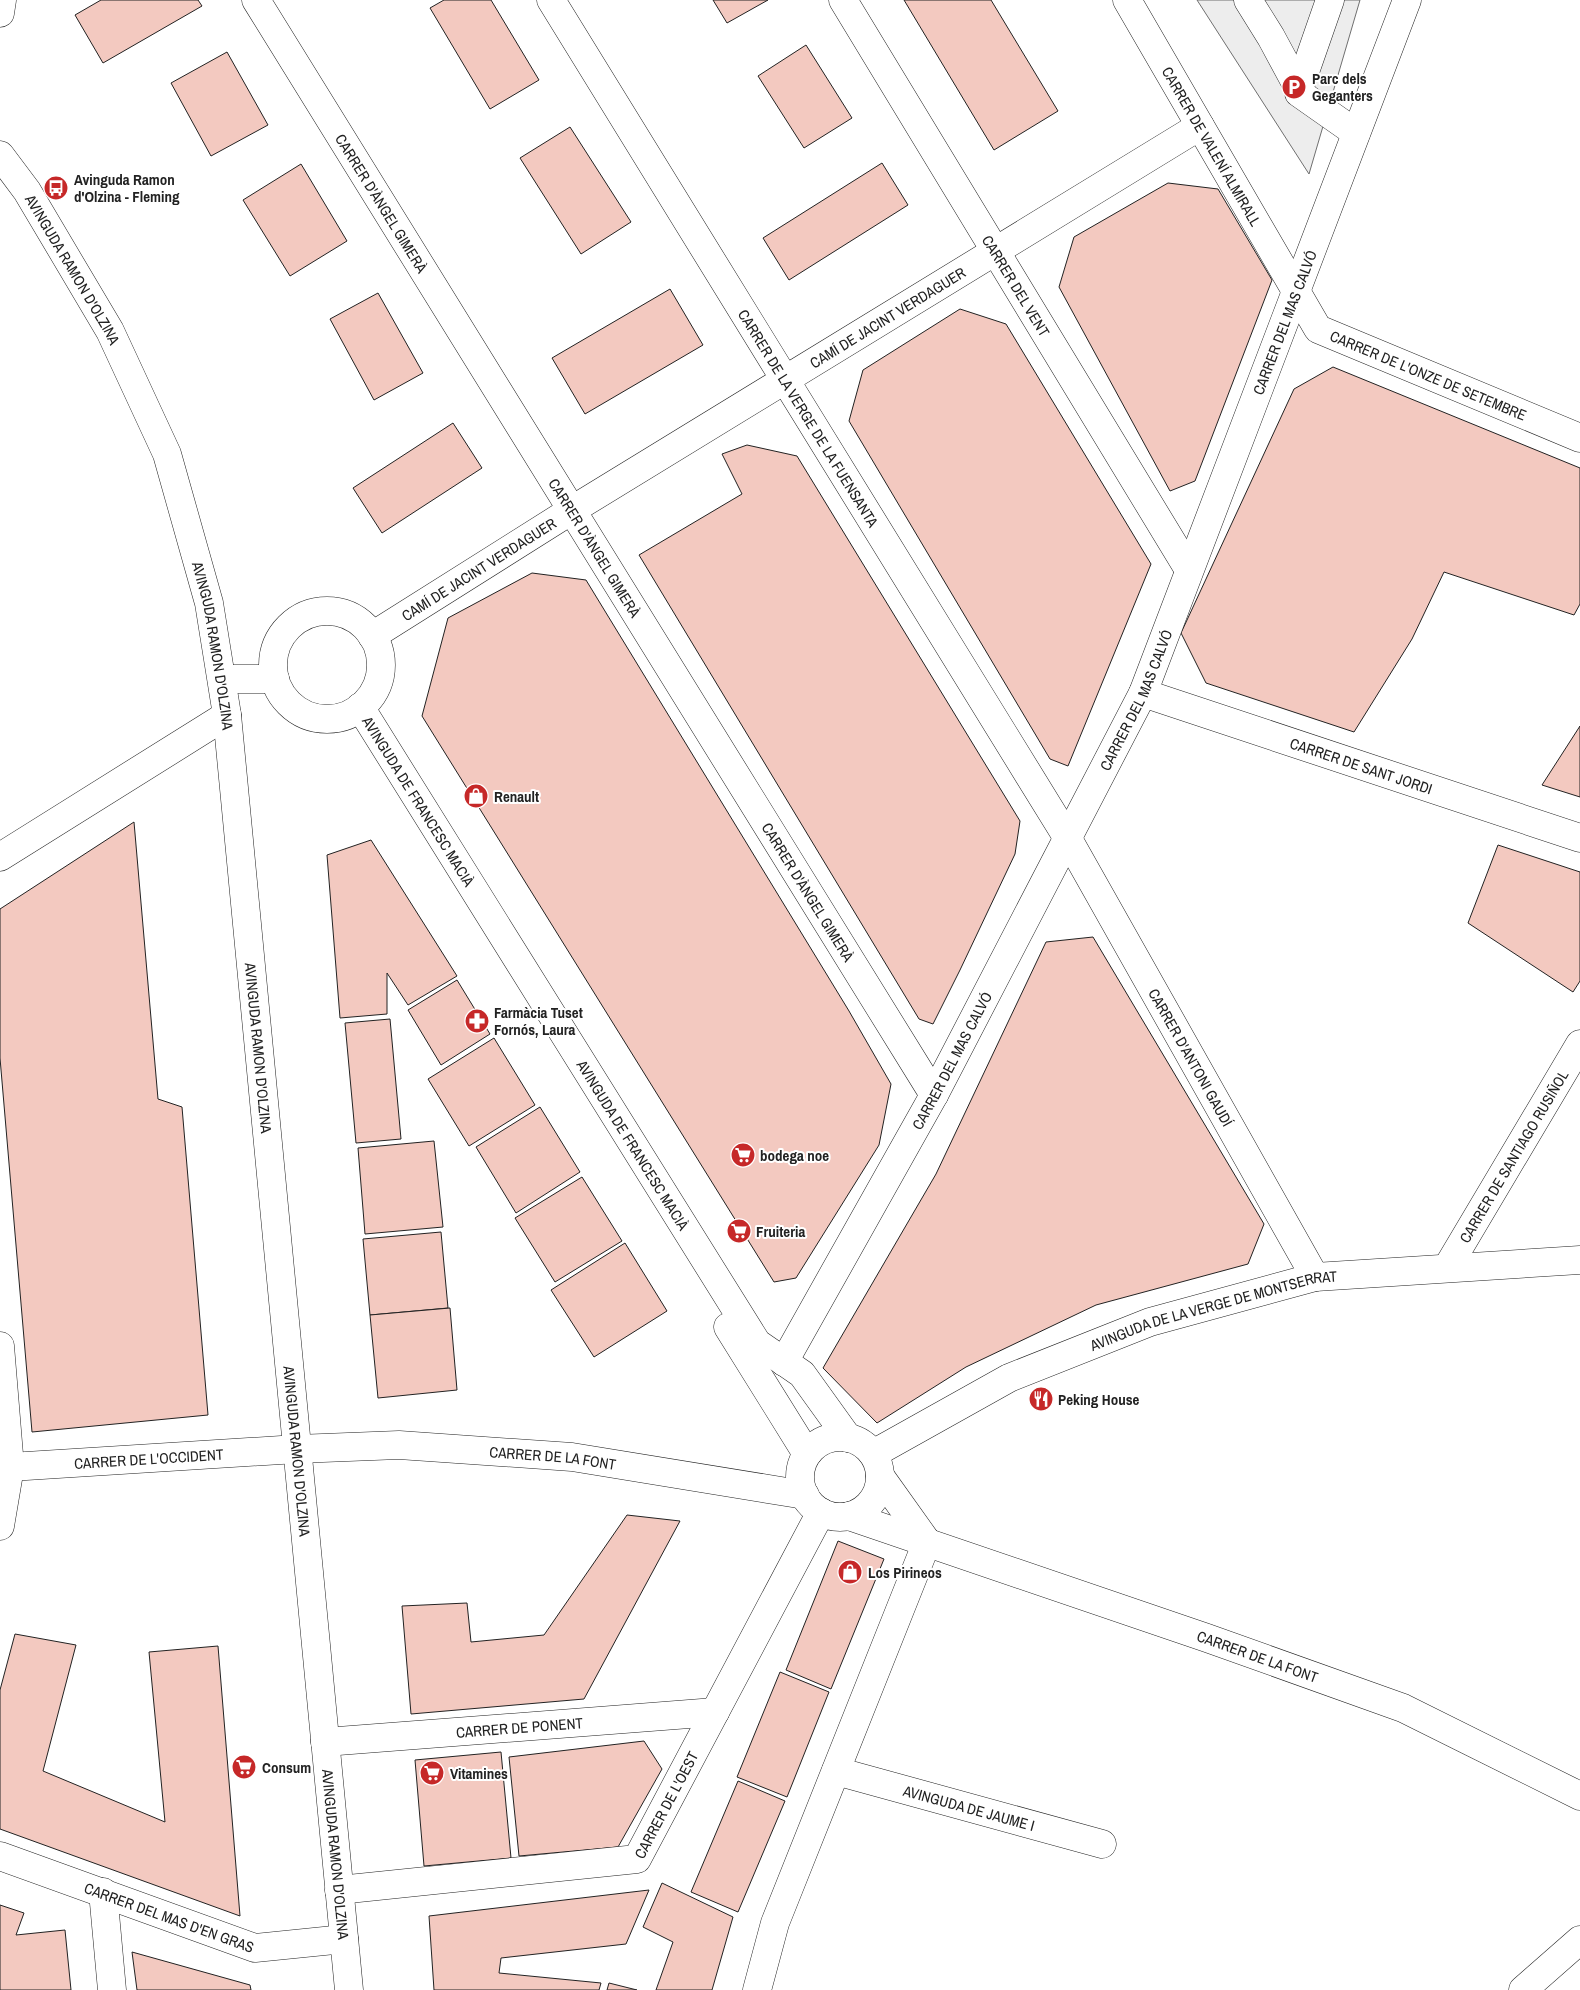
<svg xmlns="http://www.w3.org/2000/svg" width="1580" height="1990" font-family="'Archivo Narrow',sans-serif">
<style>
.parking{fill:#ededed;stroke:#6f6f6f}
.building{fill:#f3c9c0;stroke:#222}
.lines{fill:none;stroke-linecap:round;stroke-linejoin:round}
.minor-casing{stroke:#222;stroke-width:29}
.minor{stroke:#fff;stroke-width:28}
.labels{text-anchor:middle;dominant-baseline:central;stroke-width:4;stroke-linejoin:round;paint-order:stroke}
.poi-label{font-size:15px;font-weight:bold;fill:#222;stroke:#fff;text-anchor:start}
.street-label{font-size:15px;fill:#222;stroke:#fff}
</style>
<rect width="100%" height="100%" fill="#fff"/>
<polygon class="parking" points="1197,0 1360,0 1309,174"/>
<g class="building">
<polygon points="101,0 198,0 202,6 103,63 75,15"/>
<polygon points="444,0 491,0 539,80 490,109 430,8"/>
<polygon points="713,0 768,0 727,23"/>
<polygon points="904,0 991,0 1058,111 994,150"/>
<polygon points="806,45 852,118 804,148 758,76"/>
<polygon points="227,52 268,125 211,156 171,83"/>
<polygon points="570,127 631,222 581,254 520,158"/>
<polygon points="882,163 908,205 789,280 763,238"/>
<polygon points="301,164 347,241 290,276 243,200"/>
<polygon points="1168,183 1218,189 1272,280 1195,481 1170,491 1059,287 1074,237"/>
<polygon points="670,289 703,345 585,414 552,358"/>
<polygon points="378,293 423,373 374,400 330,319"/>
<polygon points="960,309 1006,324 1151,564 1068,766 1050,759 849,421 863,370"/>
<polygon points="1333,367 1580,468 1580,604 1574,615 1444,572 1412,639 1354,732 1206,683 1181,633 1294,389"/>
<polygon points="453,423 482,468 382,533 353,488"/>
<polygon points="747,445 797,456 1020,821 1015,854 960,970 933,1024 919,1019 639,555 742,494 722,454"/>
<polygon points="532,573 586,580 849,1011 891,1084 879,1145 796,1278 774,1282 422,716 448,618"/>
<polygon points="1580,726 1580,797 1542,785"/>
<polygon points="134,822 158,1099 182,1107 208,1415 32,1432 0,1058 0,909"/>
<polygon points="371,840 457,976 408,1005 387,973 387,1014 340,1018 327,855"/>
<polygon points="1498,845 1580,872 1580,981 1573,992 1468,923"/>
<polygon points="1093,937 1264,1224 1248,1264 1096,1305 966,1367 877,1423 823,1368 936,1174 1046,942"/>
<polygon points="457,980 490,1034 441,1065 408,1010"/>
<polygon points="390,1019 401,1139 356,1143 345,1023"/>
<polygon points="494,1038 535,1105 469,1146 428,1079"/>
<polygon points="540,1107 580,1172 516,1213 476,1147"/>
<polygon points="434,1141 443,1227 365,1234 358,1148"/>
<polygon points="582,1177 622,1241 555,1282 515,1218"/>
<polygon points="441,1232 448,1308 370,1315 363,1239"/>
<polygon points="625,1243 667,1311 594,1357 551,1290"/>
<polygon points="450,1308 457,1390 378,1398 370,1315"/>
<polygon points="627,1515 680,1521 584,1699 411,1714 402,1606 467,1603 471,1642 544,1635"/>
<polygon points="838,1541 884,1559 831,1689 786,1670"/>
<polygon points="15,1634 76,1645 43,1771 165,1822 149,1652 218,1646 240,1916 0,1829 0,1690"/>
<polygon points="780,1672 829,1692 787,1797 737,1777"/>
<polygon points="644,1741 662,1769 618,1847 519,1856 509,1757"/>
<polygon points="501,1752 511,1858 424,1866 415,1760"/>
<polygon points="738,1781 785,1801 738,1912 691,1892"/>
<polygon points="662,1883 733,1917 712,1990 656,1990 673,1942 643,1927"/>
<polygon points="649,1890 626,1944 501,1958 499,1973 601,1983 599,1990 434,1990 429,1916"/>
<polygon points="0,1905 24,1913 16,1935 65,1930 71,1990 0,1990"/>
<polygon points="132,1952 250,1985 251,1990 137,1990"/>
<polygon points="609,1983 637,1990 607,1990"/>
</g>
<g class="lines">
<defs>
<g id="minor">
<path id="s1" d="M256,0L934,1095"/>
<path id="s2" d="M551,0L1067,837L1315,1277"/>
<path id="s3" d="M843,0L1189,570"/>
<path id="s4" d="M1127,0L1318,329L1580,438"/>
<polyline points="1248,0 1271,37 1299,89 1299,93 1356,133"/>
<polyline points="0,13 2,0"/>
<polyline points="1299,89 1330,0"/>
<path id="s5" d="M0,155L27,191L110,331L167,454L209,603L227,715L349,1990"/>
<circle cx="327" cy="665" r="54"/>
<path id="s6" d="M372,636L572,510L1200,126"/>
<polyline points="222,679 275,679"/>
<path id="s7" d="M1143,693L1580,838"/>
<path id="s8" d="M360,707L757,1343L802,1374L848,1438"/>
<polyline points="0,857 227,715"/>
<path id="s9" d="M1447,1268L1580,1044"/>
<polyline points="728,1327 807,1454"/>
<polyline points="0,1346 10,1467 0,1526"/>
<path id="s10" d="M784,1362L934,1095L1143,693L1407,0"/>
<circle cx="840" cy="1477" r="40"/>
<path id="s11" d="M873,1454L1009,1378L1150,1322L1315,1277L1580,1260"/>
<path id="s12" d="M0,1466L10,1467L297,1449L399,1445L572,1457L805,1495"/>
<polyline points="880,1476 927,1542"/>
<path id="s13" d="M849,1516L1207,1638L1403,1708L1580,1796"/>
<path id="s14" d="M325,1742L715,1712"/>
<path id="s15" d="M836,1771L1102,1844"/>
<path id="s16" d="M0,1856L255,1948L344,1939"/>
<path id="s17" d="M339,1890L637,1859L821,1512"/>
<polyline points="103,1892 112,1990"/>
<polyline points="757,1990 775,1923 927,1542"/>
<polyline points="1523,1990 1580,1940"/>
</g>
</defs>
<use href="#minor" class="minor-casing"/>
<use href="#minor" class="minor"/>
</g>
<defs>
<symbol id="parking-disc" viewBox="-11 -11 22 22"><circle r="9.5" fill="#c62828" stroke="#fff"/><path d="M-3.5-5.5H1a3.5 3.5 0 0 1 0 7H-1V5.5H-3.5ZM-1-3.4V-.6H.8a1.4 1.4 0 0 0 0-2.8Z" fill="#fff"/></symbol>
<symbol id="bus-disc" viewBox="-11 -11 22 22"><circle r="9.5" fill="#c62828" stroke="#fff"/><path d="M-5-6H5V4H4V6H2V4H-2V6H-4V4H-5ZM-3.5-4V0h7V-4ZM-3.5 1.2v1.5H-2V1.2ZM2 1.2v1.5H3.5V1.2Z" fill="#fff"/></symbol>
<symbol id="shop-disc" viewBox="-11 -11 22 22"><circle r="9.5" fill="#c62828" stroke="#fff"/><path d="M-5-2.5h2.3a2.7 3.5 0 0 1 5.4 0H5L5.5 6h-11ZM-1.5-2.5h3a1.5 2.3 0 0 0-3 0Z" fill="#fff"/></symbol>
<symbol id="pharmacy-disc" viewBox="-11 -11 22 22"><circle r="9.5" fill="#c62828" stroke="#fff"/><path d="M-2-6h4v4h4v4h-4v4h-4v-4h-4v-4h4Z" fill="#fff"/></symbol>
<symbol id="supermarket-disc" viewBox="-11 -11 22 22"><circle r="9.5" fill="#c62828" stroke="#fff"/><path d="M-6-5.5h2.5l.6 2H6L4.5 2H-2.5L-4.4-4H-6ZM-1.5 3.2a1.3 1.3 0 1 0 .1 0ZM3 3.2a1.3 1.3 0 1 0 .1 0Z" fill="#fff"/></symbol>
<symbol id="restaurant-disc" viewBox="-11 -11 22 22"><circle r="9.5" fill="#c62828" stroke="#fff"/><path d="M-5-6h1v4h1v-4h1v4h1v-4h1v5L-1.5 .5V6h-2V.5L-5-1ZM5-6V6H3V1.5H1.5Q1.5-4 5-6Z" fill="#fff"/></symbol>
</defs>
<g fill-rule="evenodd">
<use href="#parking-disc" x="1280" y="73" width="28" height="28"/>
<use href="#bus-disc" x="42" y="174" width="28" height="28"/>
<use href="#shop-disc" x="462" y="782" width="28" height="28"/>
<use href="#pharmacy-disc" x="463" y="1007" width="28" height="28"/>
<use href="#supermarket-disc" x="729" y="1141" width="28" height="28"/>
<use href="#supermarket-disc" x="725" y="1217" width="28" height="28"/>
<use href="#restaurant-disc" x="1027" y="1385" width="28" height="28"/>
<use href="#shop-disc" x="836" y="1558" width="28" height="28"/>
<use href="#supermarket-disc" x="230" y="1753" width="28" height="28"/>
<use href="#supermarket-disc" x="418" y="1759" width="28" height="28"/>
</g>
<g class="labels">
<g class="poi-label">
<text x="1312" y="78">Parc dels<tspan x="1312" dy="17">Geganters</tspan></text>
<text x="74" y="179">Avinguda Ramon<tspan x="74" dy="17">d'Olzina - Fleming</tspan></text>
<text x="494" y="796">Renault</text>
<text x="494" y="1012">Farmàcia Tuset<tspan x="494" dy="17">Fornós, Laura</tspan></text>
<text x="760" y="1155">bodega noe</text>
<text x="756" y="1231">Fruiteria</text>
<text x="1058" y="1399">Peking House</text>
<text x="868" y="1572">Los Pirineos</text>
<text x="262" y="1767">Consum</text>
<text x="450" y="1773">Vitamines</text>
</g>
<g class="street-label">
<text stroke="none"><textPath href="#s4" startOffset="169">CARRER DE VALENÍ ALMIRALL</textPath></text>
<text stroke="none"><textPath href="#s1" startOffset="239">CARRER D'ÀNGEL GIMERÀ</textPath></text>
<text stroke="none"><textPath href="#s5" startOffset="136">AVINGUDA RAMON D'OLZINA</textPath></text>
<text stroke="none"><textPath href="#s3" startOffset="334">CARRER DEL VENT</textPath></text>
<text stroke="none"><textPath href="#s6" startOffset="606">CAMÍ DE JACINT VERDAGUER</textPath></text>
<text stroke="none"><textPath href="#s10" startOffset="1156">CARRER DEL MAS CALVÓ</textPath></text>
<text stroke="none"><textPath href="#s4" startOffset="500">CARRER DE L'ONZE DE SETEMBRE</textPath></text>
<text stroke="none"><textPath href="#s2" startOffset="491">CARRER DE LA VERGE DE LA FUENSANTA</textPath></text>
<text stroke="none"><textPath href="#s1" startOffset="644">CARRER D'ÀNGEL GIMERÀ</textPath></text>
<text stroke="none"><textPath href="#s6" startOffset="126">CAMÍ DE JACINT VERDAGUER</textPath></text>
<text stroke="none"><textPath href="#s5" startOffset="541">AVINGUDA RAMON D'OLZINA</textPath></text>
<text stroke="none"><textPath href="#s10" startOffset="750">CARRER DEL MAS CALVÓ</textPath></text>
<text stroke="none"><textPath href="#s7" startOffset="230">CARRER DE SANT JORDI</textPath></text>
<text stroke="none"><textPath href="#s8" startOffset="111">AVINGUDA DE FRANCESC MACIÀ</textPath></text>
<text stroke="none"><textPath href="#s1" startOffset="1049">CARRER D'ÀNGEL GIMERÀ</textPath></text>
<text stroke="none"><textPath href="#s5" startOffset="946">AVINGUDA RAMON D'OLZINA</textPath></text>
<text stroke="none"><textPath href="#s2" startOffset="1236">CARRER D'ANTONI GAUDÍ</textPath></text>
<text stroke="none"><textPath href="#s10" startOffset="345">CARRER DEL MAS CALVÓ</textPath></text>
<text stroke="none"><textPath href="#s8" startOffset="516">AVINGUDA DE FRANCESC MACIÀ</textPath></text>
<text stroke="none"><textPath href="#s9" startOffset="130">CARRER DE SANTIAGO RUSIÑOL</textPath></text>
<text stroke="none"><textPath href="#s11" startOffset="372">AVINGUDA DE LA VERGE DE MONTSERRAT</textPath></text>
<text stroke="none"><textPath href="#s5" startOffset="1351">AVINGUDA RAMON D'OLZINA</textPath></text>
<text stroke="none"><textPath href="#s12" startOffset="149">CARRER DE L'OCCIDENT</textPath></text>
<text stroke="none"><textPath href="#s12" startOffset="554">CARRER DE LA FONT</textPath></text>
<text stroke="none"><textPath href="#s13" startOffset="432">CARRER DE LA FONT</textPath></text>
<text stroke="none"><textPath href="#s14" startOffset="195">CARRER DE PONENT</textPath></text>
<text stroke="none"><textPath href="#s17" startOffset="361">CARRER DE L'OEST</textPath></text>
<text stroke="none"><textPath href="#s15" startOffset="138">AVINGUDA DE JAUME I</textPath></text>
<text stroke="none"><textPath href="#s5" startOffset="1756">AVINGUDA RAMON D'OLZINA</textPath></text>
<text stroke="none"><textPath href="#s16" startOffset="180">CARRER DEL MAS D'EN GRAS</textPath></text>
</g>
</g>
</svg>
